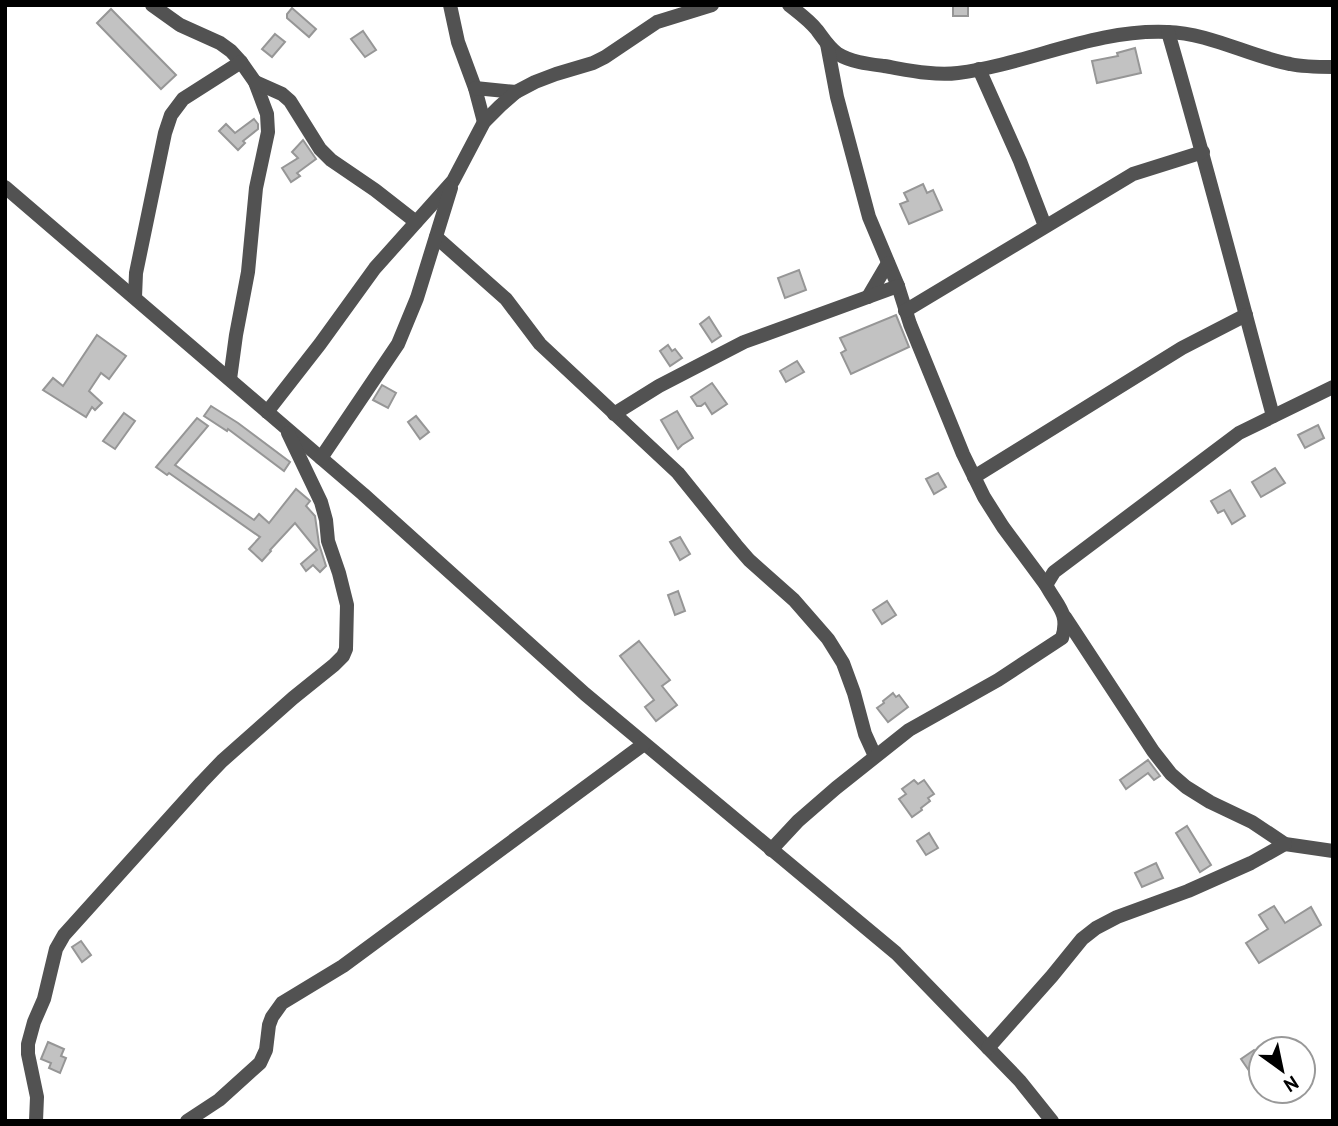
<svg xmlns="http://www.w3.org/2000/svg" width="1338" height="1126" font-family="'PT Sans',sans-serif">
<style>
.building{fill:#c2c2c2;stroke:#969696;stroke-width:2}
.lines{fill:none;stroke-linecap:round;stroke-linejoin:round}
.minor{stroke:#525252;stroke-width:14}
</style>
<rect width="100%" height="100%" fill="#fff"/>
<g class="building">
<rect x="953" y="5" width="15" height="11"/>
<polygon points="292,8 316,29 309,37 287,18 287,14"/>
<polygon points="111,9 176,75 161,89 97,23"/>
<polygon points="363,31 376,50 365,57 351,39"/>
<polygon points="275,34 285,42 272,57 262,49"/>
<polygon points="1135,48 1141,73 1097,83 1092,61 1118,56 1117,53"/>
<polygon points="254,119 258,124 258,129 243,141 245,143 238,150 219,131 226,124 235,133"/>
<polygon points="303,140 316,159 297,173 300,176 291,182 282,168 298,158 292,152"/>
<polygon points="923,184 927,193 933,190 942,210 909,224 900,204 908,201 904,193"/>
<polygon points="799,270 806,290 785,298 778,278"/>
<polygon points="896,315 909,347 851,374 841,353 846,350 840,338"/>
<polygon points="709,317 721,336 712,342 700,324"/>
<polygon points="97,335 126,356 109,379 101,373 89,391 102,403 95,410 92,407 86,417 43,390 53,378 63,386"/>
<polygon points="668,345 672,351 675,349 682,358 670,366 660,351"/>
<polygon points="797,361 804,372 786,382 780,371"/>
<polygon points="712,383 727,404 712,414 705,403 701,406 697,406 691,397"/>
<polygon points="382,385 396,393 388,408 373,400"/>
<polygon points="211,406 238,423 290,462 284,471 228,429 227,431 204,416"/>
<polygon points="677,411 693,438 682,445 678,449 661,420"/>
<polygon points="124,413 135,421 115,449 103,441"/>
<polygon points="416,416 429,432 420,439 408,422"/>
<polygon points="197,418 208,426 175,465 254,520 259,514 269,523 296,489 309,500 310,501 306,506 315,516 319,544 326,566 320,572 313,565 306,571 301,564 317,550 295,523 270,550 271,551 262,561 249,549 260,537 169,473 167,475 156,467"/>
<polygon points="1318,425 1324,438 1305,448 1298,435"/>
<polygon points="1275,468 1285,483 1261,497 1252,482"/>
<polygon points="938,473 946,487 934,494 926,479"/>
<polygon points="1230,490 1245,516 1232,524 1224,510 1218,513 1211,501"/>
<polygon points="680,537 690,554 680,560 670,542"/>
<polygon points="678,591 685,611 675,615 668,595"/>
<polygon points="887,601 896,615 882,624 873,610"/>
<polygon points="639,641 670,680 662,686 677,705 656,721 645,707 654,700 620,656"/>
<polygon points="893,693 896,697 899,695 908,707 888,722 877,708 884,703 883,701"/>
<polygon points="1148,760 1160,776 1154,780 1148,773 1126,789 1120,780"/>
<polygon points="914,780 918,784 924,780 934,794 928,798 930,801 921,808 922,810 912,817 899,799 906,794 902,789"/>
<polygon points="1187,826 1211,865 1200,872 1176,833"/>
<polygon points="929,833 938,848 926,855 917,841"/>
<polygon points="1156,863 1163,878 1142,887 1135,873"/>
<polygon points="1274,906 1285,923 1311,907 1321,925 1259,963 1246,943 1268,929 1259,915"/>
<polygon points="81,941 91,955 82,962 72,947"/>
<polygon points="48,1042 64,1049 61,1056 66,1058 60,1073 49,1068 51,1063 41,1059"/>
<polygon points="1254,1050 1257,1054 1261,1051 1261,1088 1241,1059"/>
</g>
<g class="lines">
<g class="minor">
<polyline points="152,5 180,25 220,43 231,51 241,62 255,82 267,114 268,132 256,188 248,272 236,335 230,379"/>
<polyline points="450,5 458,42 475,88 484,122"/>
<path d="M789,5C799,13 809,20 817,30C823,38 829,48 838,54C851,62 869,64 884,66C908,70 934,76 958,73C1029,64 1094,29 1167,32C1210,33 1248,56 1290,64C1304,67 1318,67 1333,67"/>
<path d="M1168,32C1205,159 1238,287 1273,416"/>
<polyline points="827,44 837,97 869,217 898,286 910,324 963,454 984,497 1003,527 1046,585"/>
<polyline points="979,69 1020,161 1045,226"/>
<polyline points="255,82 282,94 290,101 320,149 331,160 375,190 416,222"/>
<polyline points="475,88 516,92"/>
<polyline points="5,187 363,494 585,694 896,953 1020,1081 1052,1121"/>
<polyline points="436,237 506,299 540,344 678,473 736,545 749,560 794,600 828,639 843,663 854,693 865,734 875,756"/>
<polyline points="135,297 136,273 165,133 171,115 183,99 241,62"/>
<polyline points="868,297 888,263"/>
<polyline points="905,311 1133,174 1203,152"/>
<polyline points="267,412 320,344 375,268 453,181 484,122 500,106 516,92 535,82 556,74 593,63 605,57 657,22 712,5"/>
<polyline points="614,414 659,386 744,342 898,286"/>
<polyline points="321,458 398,344 417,298 451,188"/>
<polyline points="974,477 1182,348 1246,315"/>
<polyline points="1065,617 1153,751 1171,774 1186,787 1210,802 1252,822 1285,844 1333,851"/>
<path d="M771,850L798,821L836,788L909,730L998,680L1062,638C1070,613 1057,606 1046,585L1054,572L1239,433L1333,387"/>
<polyline points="988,1048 1052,976 1082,939 1096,928 1117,917 1188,891 1251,863 1285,844"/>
<polyline points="36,1121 37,1097 28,1054 28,1044 34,1022 44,999 56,949 64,935 201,783 222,761 293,698 334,665 343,656 346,649 347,605 339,573 328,541 326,520 321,502 288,433"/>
<polyline points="187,1121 219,1100 260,1063 266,1050 269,1025 272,1017 282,1003 343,966 644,744"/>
</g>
</g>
<rect width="1338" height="1126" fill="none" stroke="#000000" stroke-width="14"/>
<g transform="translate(1282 1070) rotate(147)"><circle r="33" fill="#ffffff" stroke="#999999" stroke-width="2"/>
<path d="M0-5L12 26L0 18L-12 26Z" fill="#000000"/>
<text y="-10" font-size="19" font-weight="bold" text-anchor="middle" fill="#000000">N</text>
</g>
</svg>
